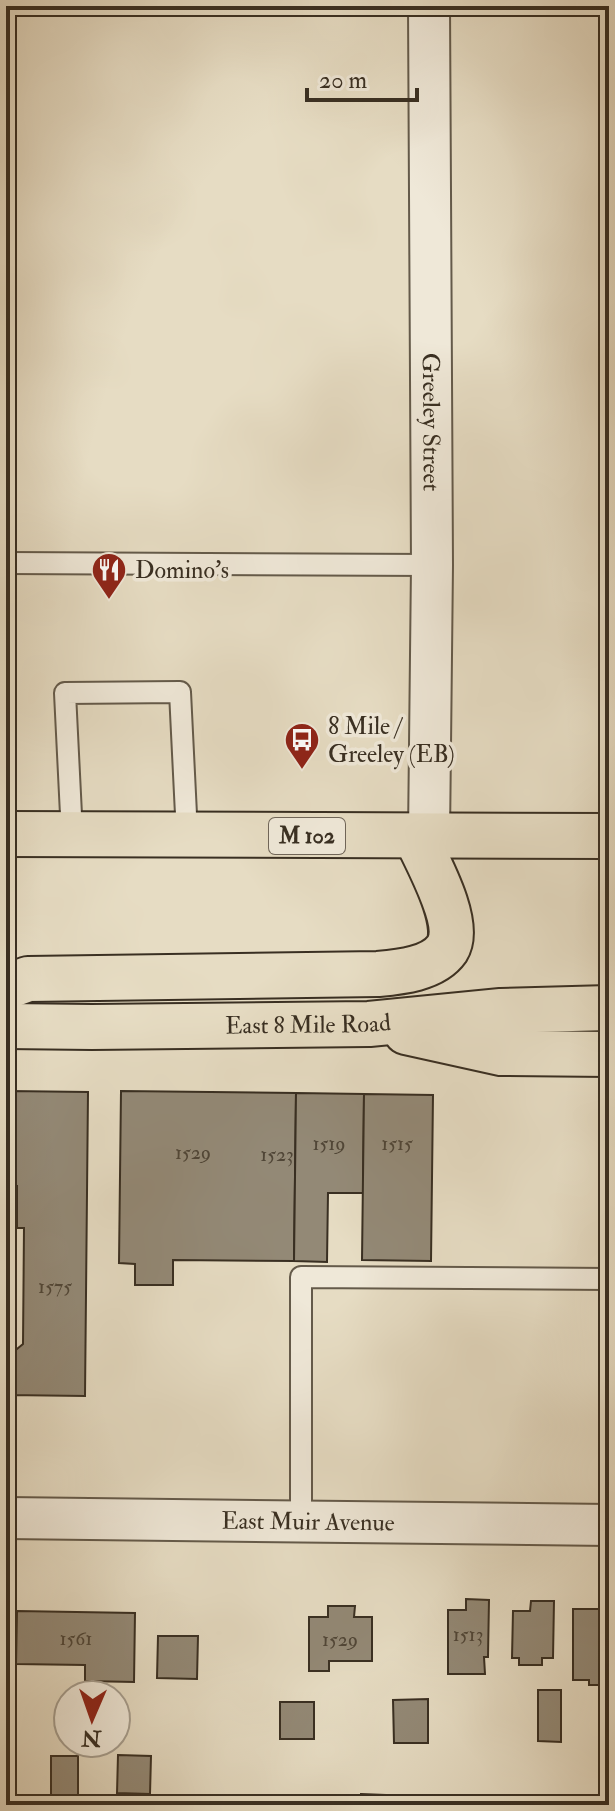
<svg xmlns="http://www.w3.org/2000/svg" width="615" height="1811" font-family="'IM FELL Double Pica',serif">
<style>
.building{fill:#938976;stroke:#392f22;stroke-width:2}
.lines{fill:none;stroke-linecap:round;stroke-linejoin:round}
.lane-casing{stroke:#645a4a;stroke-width:24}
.street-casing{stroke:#645a4a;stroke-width:44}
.highway-casing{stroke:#392f22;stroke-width:48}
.lane{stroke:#efe8d8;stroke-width:20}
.street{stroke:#efe8d8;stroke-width:40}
.highway{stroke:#e6dcc3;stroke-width:44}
.labels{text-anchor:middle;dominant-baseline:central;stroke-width:7;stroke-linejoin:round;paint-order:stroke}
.number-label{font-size:20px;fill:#504637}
.shield{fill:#efe8d8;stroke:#706659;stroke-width:2}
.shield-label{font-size:22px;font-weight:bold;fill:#392f22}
.street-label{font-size:24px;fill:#392f22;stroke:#efe8d8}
.poi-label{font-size:24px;fill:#392f22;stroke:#efe8d8;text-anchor:start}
</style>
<rect width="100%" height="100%" fill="#e6dcc3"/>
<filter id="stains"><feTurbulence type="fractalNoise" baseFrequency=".0025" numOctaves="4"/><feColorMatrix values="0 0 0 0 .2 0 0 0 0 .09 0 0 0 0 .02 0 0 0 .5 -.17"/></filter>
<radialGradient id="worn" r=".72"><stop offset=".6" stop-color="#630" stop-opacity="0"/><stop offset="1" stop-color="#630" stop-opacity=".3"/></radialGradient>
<g class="building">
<polygon points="9,1091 88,1092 85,1396 8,1395 7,1431 6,1358 23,1344 24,1228 17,1228 17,1186 9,1186"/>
<polygon points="121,1091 296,1093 294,1261 173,1260 173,1285 135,1285 135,1264 119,1263"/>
<polygon points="296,1093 364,1094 363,1193 328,1193 327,1262 294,1261"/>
<polygon points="364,1094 433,1095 431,1261 362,1260"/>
<polygon points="466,1599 489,1600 488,1657 484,1657 485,1674 448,1674 448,1610 466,1610"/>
<polygon points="531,1601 554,1601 553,1658 542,1658 542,1665 519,1665 519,1658 512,1658 513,1611 530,1611"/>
<polygon points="328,1606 355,1606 354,1617 372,1617 372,1661 329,1661 329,1671 309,1671 309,1617 328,1617"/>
<polygon points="573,1609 605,1609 605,1685 589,1685 589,1680 573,1680"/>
<polygon points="17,1611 135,1613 134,1682 85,1681 85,1665 16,1664"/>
<polygon points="158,1636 198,1636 197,1679 157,1678"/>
<polygon points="538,1690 561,1690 561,1742 538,1741"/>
<polygon points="428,1699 428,1743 394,1743 393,1700"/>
<rect x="280" y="1702" width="34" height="37"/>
<polygon points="603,1711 609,1712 609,1744 603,1744"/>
<polygon points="118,1755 151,1756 150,1794 117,1793"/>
<rect x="51" y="1756" width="27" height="41"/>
<polygon points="361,1794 385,1795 384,1805 361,1805"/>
</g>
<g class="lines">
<defs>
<g id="lane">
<polyline points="6,563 432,565"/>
<polyline points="72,835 65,693 180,692 187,835"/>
<polyline points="301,1521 301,1277 609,1279"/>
</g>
<g id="street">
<path id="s1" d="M429,6L432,565L429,836"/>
<path id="s2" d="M6,1518L609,1525"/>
</g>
<g id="highway">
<polyline points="6,834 609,836"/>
<path d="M6,987L28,979L378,974C400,972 433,969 447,949C463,924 427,861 416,837"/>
<path id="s3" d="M6,1026L92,1027L369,1024L501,1011L609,1008"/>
<polyline points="406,1032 501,1053 609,1054"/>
</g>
</defs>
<use href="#lane" class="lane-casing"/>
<use href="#street" class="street-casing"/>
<use href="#highway" class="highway-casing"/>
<use href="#lane" class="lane"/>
<use href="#street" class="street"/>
<use href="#highway" class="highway"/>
</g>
<defs>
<symbol id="restaurant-pin" viewBox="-11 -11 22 30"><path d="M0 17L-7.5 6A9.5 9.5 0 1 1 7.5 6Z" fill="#8f2418" stroke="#efe8d8"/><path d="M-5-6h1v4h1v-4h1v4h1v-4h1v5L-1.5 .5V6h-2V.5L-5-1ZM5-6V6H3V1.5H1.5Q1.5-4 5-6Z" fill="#fff"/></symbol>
<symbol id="bus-pin" viewBox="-11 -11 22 30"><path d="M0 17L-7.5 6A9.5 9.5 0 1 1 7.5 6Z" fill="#8f2418" stroke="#efe8d8"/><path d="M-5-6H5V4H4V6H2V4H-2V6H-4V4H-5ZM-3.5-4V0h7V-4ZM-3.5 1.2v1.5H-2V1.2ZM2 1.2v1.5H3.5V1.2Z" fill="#fff"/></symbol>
</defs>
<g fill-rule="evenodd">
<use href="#restaurant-pin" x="89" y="550" width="40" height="54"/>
<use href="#bus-pin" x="282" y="720" width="40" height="54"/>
</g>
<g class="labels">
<g class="number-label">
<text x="329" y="1143">1519</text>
<text x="397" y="1143">1515</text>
<text x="193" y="1152">1529</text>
<text x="277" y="1154">1523</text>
<text x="55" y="1286">1575</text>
<text x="468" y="1634">1513</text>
<text x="76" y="1638">1561</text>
<text x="340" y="1639">1529</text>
</g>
<rect class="shield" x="269" y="818" width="76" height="36" rx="6"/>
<g class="shield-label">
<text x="307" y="836">M 102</text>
</g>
<g class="street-label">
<text stroke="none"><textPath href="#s1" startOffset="416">Greeley Street</textPath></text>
<text stroke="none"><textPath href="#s3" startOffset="302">East 8 Mile Road</textPath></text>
<text stroke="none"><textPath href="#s2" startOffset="302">East Muir Avenue</textPath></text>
</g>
<g class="poi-label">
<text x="135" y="570">Domino's</text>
<text x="328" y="726">8 Mile /<tspan x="328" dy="28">Greeley (EB)</tspan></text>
</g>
</g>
<rect width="615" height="1811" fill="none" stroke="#e6dcc3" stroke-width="32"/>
<rect x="8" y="8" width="599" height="1795" fill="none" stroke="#392f22" stroke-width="4"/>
<rect x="16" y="16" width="583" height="1779" fill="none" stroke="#392f22" stroke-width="2"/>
<g transform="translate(92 1719) rotate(182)"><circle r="38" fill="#efe8d8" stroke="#a69e8f" stroke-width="2"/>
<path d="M0-6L14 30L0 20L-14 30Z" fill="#8f2418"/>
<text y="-12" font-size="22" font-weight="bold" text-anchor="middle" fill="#392f22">N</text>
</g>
<path d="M307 88v12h110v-12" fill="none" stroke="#392f22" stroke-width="4"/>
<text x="319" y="88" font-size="24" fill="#392f22" stroke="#efe8d8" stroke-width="6" paint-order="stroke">20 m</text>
<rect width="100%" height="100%" filter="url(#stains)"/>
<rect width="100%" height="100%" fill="url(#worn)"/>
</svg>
